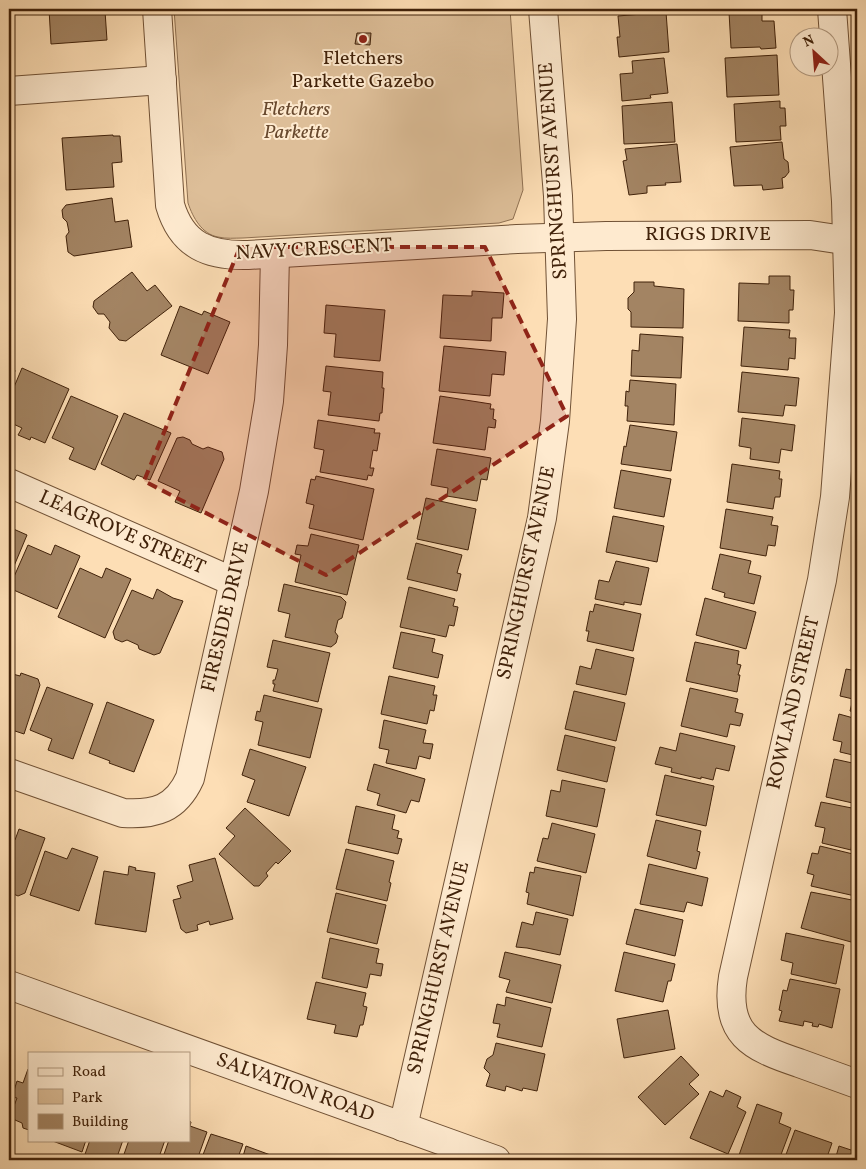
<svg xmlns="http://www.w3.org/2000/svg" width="866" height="1169" font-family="Vollkorn,serif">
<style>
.green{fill:#ddbe98;stroke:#8f7051}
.building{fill:#a38463;stroke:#41220a}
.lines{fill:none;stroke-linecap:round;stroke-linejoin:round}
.minor-casing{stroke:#705135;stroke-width:30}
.tertiary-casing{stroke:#705135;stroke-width:30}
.minor{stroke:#feeacf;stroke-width:28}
.tertiary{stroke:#feeacf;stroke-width:28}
.marked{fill:#8f2418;fill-opacity:0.2;stroke:#8f2418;stroke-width:4;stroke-dasharray:10 6;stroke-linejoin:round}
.poi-dot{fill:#8f2418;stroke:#feeacf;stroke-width:2}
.labels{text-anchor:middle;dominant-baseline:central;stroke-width:4;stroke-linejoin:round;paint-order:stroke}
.poi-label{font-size:20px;fill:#41220a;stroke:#feeacf}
.park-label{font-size:20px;font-style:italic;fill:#68492e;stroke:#feeacf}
.street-label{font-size:20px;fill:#41220a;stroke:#feeacf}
</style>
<rect width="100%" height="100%" fill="#fddeb5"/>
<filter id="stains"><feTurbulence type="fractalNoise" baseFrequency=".004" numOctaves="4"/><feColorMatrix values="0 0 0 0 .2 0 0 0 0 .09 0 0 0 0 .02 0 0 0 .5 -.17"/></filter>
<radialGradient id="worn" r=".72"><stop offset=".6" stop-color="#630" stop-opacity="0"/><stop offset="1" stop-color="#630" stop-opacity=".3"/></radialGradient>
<path class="green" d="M174,9H510L523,190L513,219L499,223L243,238C235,238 226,239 218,237C202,234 193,218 188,203Z"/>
<g class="building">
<polygon points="49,9 101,9 102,11 105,11 107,40 51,44"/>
<polygon points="616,9 647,9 616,11"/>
<polygon points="762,11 762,21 774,21 776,48 761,49 760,47 731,48 729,12"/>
<polygon points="666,12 669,52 619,57 617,37 620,37 618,16"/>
<polygon points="357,33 371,33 370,45 355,44"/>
<polygon points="777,55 779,95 727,97 725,58"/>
<polygon points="664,58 668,93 650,95 651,98 622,101 620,74 633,73 632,61"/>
<polygon points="780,101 780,108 785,108 786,126 780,126 781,140 736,142 734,104"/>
<polygon points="672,102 675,142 624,144 622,106"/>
<polygon points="113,135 113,136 120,136 122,162 112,163 114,187 66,190 62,138"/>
<polygon points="782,142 784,159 788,162 789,172 785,177 782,178 783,188 763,190 762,185 734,186 730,147"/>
<polygon points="677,144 681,182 665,183 666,185 647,186 647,193 629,195 623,161 627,160 625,149"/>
<polygon points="112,198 115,222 128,220 132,247 74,256 68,252 66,236 69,232 67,222 63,218 62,210 66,205"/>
<polygon points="132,272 147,291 155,285 172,306 126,341 119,340 109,328 110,322 104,314 98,314 93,307 94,301"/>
<polygon points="769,276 790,276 790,290 794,290 793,310 789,310 789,323 738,321 739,283 769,284"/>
<polygon points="634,282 654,282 654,286 684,289 683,328 631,327 631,312 628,309 628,298 634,292"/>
<polygon points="472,291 504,293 502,318 492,318 491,341 440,338 443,295 472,296"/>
<polygon points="326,305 385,310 380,361 334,357 336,334 324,333"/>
<polygon points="180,306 202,315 204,311 230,322 208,374 161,355"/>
<polygon points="744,327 790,330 789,338 796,338 795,359 789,358 788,370 741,366"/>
<polygon points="640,334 683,337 681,378 631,376 632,350 639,351"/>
<polygon points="444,346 506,352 504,375 492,374 490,396 439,391"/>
<polygon points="9,363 13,365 15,371 9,384"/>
<polygon points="326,366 383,372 382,388 384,388 382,413 380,413 379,421 328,415 331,392 323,391"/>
<polygon points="22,368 69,389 45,443 31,437 30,440 18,435 22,428 9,422 9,399"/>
<polygon points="742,372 799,378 796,406 785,405 783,416 738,412"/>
<polygon points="630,380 676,384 674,425 627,421 628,406 625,406 626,391 629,392"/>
<polygon points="71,396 118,416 95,470 69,459 74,448 52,438"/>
<polygon points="440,396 491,404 490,409 494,409 493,419 496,420 495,428 488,427 485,450 433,443"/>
<polygon points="124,413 171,433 150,480 137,475 134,480 101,464"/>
<polygon points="742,418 795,425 792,451 781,449 779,463 750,459 751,448 739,446"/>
<polygon points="318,420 375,429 374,433 380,433 377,451 373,450 370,468 374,468 372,476 368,475 367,480 320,472 324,450 314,448"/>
<polygon points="630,425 677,432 671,471 621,464 624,446 626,447"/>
<polygon points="183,437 190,440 192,444 203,449 208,447 222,452 224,459 201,513 175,502 180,491 158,481 177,438"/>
<polygon points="437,449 491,458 487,480 481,479 477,501 447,496 448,488 431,485"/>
<polygon points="732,464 780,471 779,479 782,479 780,497 775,497 773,509 727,502"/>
<polygon points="621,470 671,479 664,517 614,508"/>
<polygon points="316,476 374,489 363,540 309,528 314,505 306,503 311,479 315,480"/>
<polygon points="426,498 476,509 468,550 417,539"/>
<polygon points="726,509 773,517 771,525 778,526 775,546 768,545 766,556 720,548"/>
<polygon points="613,516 664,526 657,562 606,552"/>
<polygon points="9,527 27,535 9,578"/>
<polygon points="311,534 359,545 347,595 295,582 301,555 295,554 297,545 308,546"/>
<polygon points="416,543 462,555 457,573 461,574 457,591 407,579"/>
<polygon points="28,545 51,555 55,545 80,556 57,609 9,588"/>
<polygon points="720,554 751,561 748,573 761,576 754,604 724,597 725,593 712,589"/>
<polygon points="616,561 649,568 641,605 624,602 624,605 595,599 599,580 609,582"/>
<polygon points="80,568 102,578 106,568 131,579 105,638 58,617"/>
<polygon points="284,584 341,597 346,602 342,618 338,620 335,632 338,636 336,643 331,647 285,637 290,614 278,611"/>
<polygon points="409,587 455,599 453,606 458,607 454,626 449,625 446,637 400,627"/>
<polygon points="157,589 173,598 183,601 160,653 154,655 139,649 138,645 127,640 122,642 115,639 113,632 132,590 153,599"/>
<polygon points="705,598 756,612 746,649 696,635"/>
<polygon points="595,604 641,614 633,651 587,641 589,631 586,631 590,611 593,612"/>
<polygon points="401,632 435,639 432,652 443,655 438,678 393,668"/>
<polygon points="273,640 330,653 318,702 273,691 275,684 273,684 273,680 275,680 278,669 267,667"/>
<polygon points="695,642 739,651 737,664 741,665 738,675 740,675 737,692 686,681"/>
<polygon points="596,649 634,658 626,695 576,684 580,666 591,669"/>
<polygon points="846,669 857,671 857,713 850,711 853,699 840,696"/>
<polygon points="9,673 20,676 21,673 38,679 40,685 24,734 9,729"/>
<polygon points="389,676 435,686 433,695 437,695 434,711 430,710 427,724 381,714"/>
<polygon points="47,687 93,704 73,759 48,750 52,739 30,730"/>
<polygon points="690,688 738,699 735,712 743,714 740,726 730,724 727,737 681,726"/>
<polygon points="574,691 625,703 616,741 565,729"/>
<polygon points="264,695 322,709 310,758 258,745 263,722 255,720 257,711 260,712"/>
<polygon points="107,702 154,720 134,772 109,763 110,761 89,753"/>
<polygon points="839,714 857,719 857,756 840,752 842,742 833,740"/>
<polygon points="384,720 426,730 423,743 433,744 430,759 419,756 416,769 386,763 389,750 379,748"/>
<polygon points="680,733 735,746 729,771 716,768 713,780 701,777 701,779 671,772 672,768 655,764 660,747 676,751"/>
<polygon points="565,735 615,747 607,782 557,770"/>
<polygon points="250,749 306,767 289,816 247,802 255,780 242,775"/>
<polygon points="834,759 857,764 857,804 826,797"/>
<polygon points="374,764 425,779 419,802 411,800 406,813 377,805 380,794 367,790"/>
<polygon points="665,775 714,786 706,826 656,815"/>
<polygon points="562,780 605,789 597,827 546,816 551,790 560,792"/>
<polygon points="821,802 857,809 857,838 853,837 851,850 822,843 825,828 815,826"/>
<polygon points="356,806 395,815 392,829 399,831 397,838 402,839 398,854 348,843"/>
<polygon points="245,808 291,851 278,864 276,862 266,873 268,876 259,886 254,886 219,854 235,836 226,828"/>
<polygon points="656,820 701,831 697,851 700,852 696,869 647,856"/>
<polygon points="552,823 595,834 586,873 537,861 543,838 548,839"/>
<polygon points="19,829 45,838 25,893 18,896 9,892 9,837 15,840"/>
<polygon points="820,846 857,855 857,888 855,896 811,886 814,875 807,873 812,853 818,854"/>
<polygon points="72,848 98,857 79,911 30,895 45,851 67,859"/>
<polygon points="346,849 394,861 389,882 391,883 387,901 336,889"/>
<polygon points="215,858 233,919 210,925 209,921 197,925 198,930 186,933 181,929 173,900 181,898 177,886 193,881 189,865"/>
<polygon points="649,864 708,878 702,906 687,902 684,912 640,904"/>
<polygon points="129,866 136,868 135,870 155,873 146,932 95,924 104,871 128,875"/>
<polygon points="535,867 581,876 573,916 527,904 529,893 526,892 530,872 534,873"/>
<polygon points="811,892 857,901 857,914 851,942 801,928"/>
<polygon points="336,893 386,905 377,944 327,932"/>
<polygon points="635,909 683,920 675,956 626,944"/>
<polygon points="536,912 568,919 560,955 527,948 516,947 522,922 533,925"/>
<polygon points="786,933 844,945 836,984 791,974 793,963 781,960"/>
<polygon points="330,938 379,949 376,963 383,964 381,976 370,974 367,988 322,978"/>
<polygon points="505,952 561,965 552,1003 506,992 510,980 499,977"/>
<polygon points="624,952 675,964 671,981 668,981 663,1002 615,991"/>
<polygon points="790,979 840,989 832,1028 819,1024 818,1027 812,1026 813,1023 804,1021 803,1026 779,1021 782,1011 779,1010 783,990 787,991"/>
<polygon points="316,982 366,993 363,1006 367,1007 363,1025 360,1025 357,1037 334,1033 336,1025 307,1019"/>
<polygon points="506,997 551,1008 542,1047 497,1037 500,1024 493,1023 497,1004 505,1006"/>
<polygon points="668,1010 675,1049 624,1058 617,1019"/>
<polygon points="496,1043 545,1054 537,1091 523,1088 522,1091 506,1086 505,1091 486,1086 490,1074 484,1068 487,1059 493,1055"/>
<polygon points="681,1056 699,1075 689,1084 699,1094 665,1125 638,1097"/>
<polygon points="28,1069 29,1069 29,1130 23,1128 22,1123 15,1120 11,1114 17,1098 12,1097 17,1081 23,1083"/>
<polygon points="726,1090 741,1097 737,1107 746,1112 728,1154 690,1138 710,1091 723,1097"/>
<polygon points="757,1104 782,1113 779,1123 791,1128 779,1160 744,1160 738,1158"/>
<polygon points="189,1121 191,1122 190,1126 207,1132 197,1160 162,1160 169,1140 189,1140"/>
<polygon points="795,1130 832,1143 826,1160 784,1160"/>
<polygon points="211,1134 243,1144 237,1160 201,1160"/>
<polygon points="50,1140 86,1140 82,1152"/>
<polygon points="90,1140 123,1140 116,1160 83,1160"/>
<polygon points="129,1140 165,1140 158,1160 122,1160"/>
<polygon points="246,1146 284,1160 242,1160"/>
<polygon points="839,1146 857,1152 857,1160 835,1160"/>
</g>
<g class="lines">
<defs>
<g id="minor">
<path d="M157,9L170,205C182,246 209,256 248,255L517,239L606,236L810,235L857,242"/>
<path d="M832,9L846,201L849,313L835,497L822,580L733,977C724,1034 751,1047 799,1063C818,1070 838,1077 857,1084"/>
<polyline points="9,91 162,80"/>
<polyline points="9,483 234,582"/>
<path d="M9,773L123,813C155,815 176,809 190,778L254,491L269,401L273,345L275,254"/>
</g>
<g id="tertiary">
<polyline points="9,985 496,1160"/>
<polyline points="403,1127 542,518 555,421 562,319 558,196 543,9"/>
</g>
</defs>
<use href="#minor" class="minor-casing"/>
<use href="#tertiary" class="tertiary-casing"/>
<use href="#minor" class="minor"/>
<use href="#tertiary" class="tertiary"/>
</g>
<path class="marked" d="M240,247H485L567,416L326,575L144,481Z"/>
<circle class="poi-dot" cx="363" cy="39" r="5"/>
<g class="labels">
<g class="poi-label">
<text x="363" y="59">Fletchers<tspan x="363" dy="23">Parkette Gazebo</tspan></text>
</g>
<g class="park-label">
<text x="296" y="110">Fletchers<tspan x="296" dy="23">Parkette</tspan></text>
</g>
<g class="street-label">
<text transform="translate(554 171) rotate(-94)">SPRINGHURST AVENUE</text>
<text x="708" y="235">RIGGS DRIVE</text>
<text transform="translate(314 250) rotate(-3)">NAVY CRESCENT</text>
<text transform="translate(122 533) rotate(24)">LEAGROVE STREET</text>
<text transform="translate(527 573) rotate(-78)">SPRINGHURST AVENUE</text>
<text transform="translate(226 617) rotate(-77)">FIRESIDE DRIVE</text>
<text transform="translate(794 703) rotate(-77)">ROWLAND STREET</text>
<text transform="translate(439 968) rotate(-77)">SPRINGHURST AVENUE</text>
<text transform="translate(295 1088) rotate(20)">SALVATION ROAD</text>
</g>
</g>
<rect width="866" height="1169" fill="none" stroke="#fddeb5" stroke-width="30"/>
<rect x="10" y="10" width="846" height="1149" fill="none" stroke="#41220a" stroke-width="2.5"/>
<rect x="15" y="15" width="836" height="1139" fill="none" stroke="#41220a"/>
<rect x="28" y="1052" width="162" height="90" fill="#feeacf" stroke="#b29a80"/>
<rect x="38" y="1068" width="25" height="8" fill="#feeacf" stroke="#b29a80"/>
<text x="72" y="1076" font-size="15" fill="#41220a">Road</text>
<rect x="38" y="1089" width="25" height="15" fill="#ddbe98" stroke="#b29a80"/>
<text x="72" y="1102" font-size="15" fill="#41220a">Park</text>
<rect x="38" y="1114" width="25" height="15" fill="#a38463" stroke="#b29a80"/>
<text x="72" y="1126" font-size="15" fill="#41220a">Building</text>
<g transform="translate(814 52) rotate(334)"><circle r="24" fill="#feeacf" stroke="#b29a80"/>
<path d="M0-4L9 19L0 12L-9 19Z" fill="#8f2418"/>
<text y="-8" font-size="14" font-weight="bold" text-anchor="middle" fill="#41220a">N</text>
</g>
<rect width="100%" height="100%" filter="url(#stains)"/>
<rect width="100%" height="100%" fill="url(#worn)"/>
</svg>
